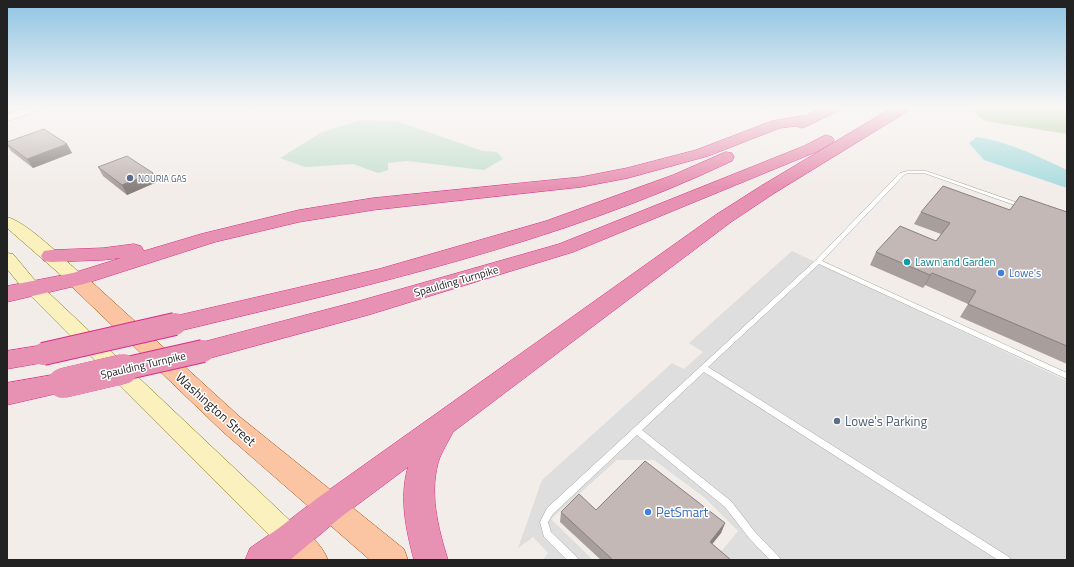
<svg xmlns="http://www.w3.org/2000/svg" width="1074" height="567" font-family="'Titillium Web',sans-serif">
<style>
.forest{fill:#b6d09e}
.wetland{fill:#c6e0cf}
.parking{fill:#dedede}
.water{fill:#aadcde}
.lines{fill:none;stroke-linecap:round;stroke-linejoin:round}
.service-casing{stroke:#a3a3a3;stroke-width:1}
.tertiary-casing{stroke:#a3a3a3;stroke-width:1}
.secondary-casing{stroke:#7b7206;stroke-width:1}
.primary-casing{stroke:#9e4d01;stroke-width:1}
.motorway-casing{stroke:#db2b88;stroke-width:1}
.service{fill:#fff;fill-rule:evenodd}
.tertiary{fill:#fff;fill-rule:evenodd}
.secondary{fill:#faf1bf;fill-rule:evenodd}
.primary{fill:#fbc5a4;fill-rule:evenodd}
.motorway{fill:#e792b2;fill-rule:evenodd}
.motorway-bridge-far1-casing{stroke:#db2b88;stroke-width:24;stroke-linecap:butt}
.motorway-bridge-casing{stroke:#db2b88;stroke-width:30;stroke-linecap:butt}
.motorway-bridge-far1{stroke:#e792b2;stroke-width:22}
.motorway-bridge{stroke:#e792b2;stroke-width:30}
.wall{fill:#a89e9c}
.shaded-wall{fill:#88817f}
.building{fill:#c3b8b5;stroke:#88817f}
.service-dot{fill:#5c6f8a;stroke:#fff;stroke-width:1.5}
.culture-dot{fill:#0f9aa8;stroke:#fff;stroke-width:1.5}
.shop-dot{fill:#3f7fe0;stroke:#fff;stroke-width:1.5}
.labels{text-anchor:middle;dominant-baseline:central;stroke-width:3;stroke-linejoin:round;paint-order:stroke}
.far-service-label{font-size:9px;fill:#4e5e75;stroke:#fff;text-anchor:start}
.culture-label{font-size:11px;fill:#0d838f;stroke:#fff;text-anchor:start}
.shop-label{font-size:11px;fill:#366cbe;stroke:#fff;text-anchor:start}
.street-label{font-size:11px;fill:#222;stroke:#fff}
.near-street-label{font-size:13px;fill:#222;stroke:#fff}
.near-service-label{font-size:13px;fill:#4e5e75;stroke:#fff;text-anchor:start}
.near-shop-label{font-size:13px;fill:#366cbe;stroke:#fff;text-anchor:start}
</style>
<rect width="100%" height="100%" fill="#f2ede9"/>
<polygon class="forest" points="969,108 1067,108 1067,134 985,121"/>
<polygon class="wetland" points="362,120 396,121 483,151 497,152 503,159 484,170 407,161 388,163 388,170 378,173 353,164 305,167 280,158 322,132"/>
<polygon class="parking" points="792,251 1067,381 1067,560 728,560 720,553 738,531 705,498 654,460 617,460 551,519 593,560 543,560 548,553 533,537 518,548 542,480 672,363 684,369 703,352 689,343"/>
<path class="water" d="M977,137C1009,142 1038,156 1067,170V188L984,160L969,143Z"/>
<g class="lines">
<defs>
<polygon id="service" points="908,171 926,171 1024,205 1025,206 1022,208 1020,207 924,173 908,173 904,175 822,261 1067,373 1067,379 819,264 708,367 1009,557 1011,560 998,560 704,372 642,430 731,501 755,532 779,557 781,560 770,560 749,538 725,507 637,435 553,514 548,522 551,532 577,557 579,560 567,560 544,537 540,522 547,508 816,260 900,173"/>
<polygon id="tertiary" points="25,108 41,108 40,110 7,121 7,114"/>
<g id="secondary">
<path d="M7,217C27,222 65,260 82,275L85,279L82,283L76,285L70,283L7,228Z"/>
<polygon points="7,253 13,254 33,278 300,530 304,539 300,548 291,552 282,548 21,286 7,269"/>
</g>
<g id="primary">
<polygon points="76,273 83,274 240,417 404,549 408,560 370,560 222,431 69,284 66,279 69,274"/>
<path d="M291,524C307,531 322,544 328,560H291L280,549L276,539L280,529Z"/>
</g>
<g id="motorway">
<polygon points="821,108 840,108 838,111 807,126 802,128 796,126 780,128 708,156 628,178 581,187 373,210 299,222 215,242 84,284 7,302 7,286 73,273 121,258 103,260 51,262 44,261 41,256 44,251 51,250 103,248 134,244 141,246 144,251 201,234 299,210 373,198 581,177 627,168 696,150 772,121 807,115"/>
<path d="M892,108H910L908,111L773,194L731,222L453,432C449,440 444,448 440,457C428,490 438,528 448,560H414C406,530 399,498 408,467L341,517L290,560H245L250,548L279,528L319,497L717,214L761,186Z"/>
<polygon points="826,135 832,137 834,140 832,143 816,152 573,252 368,315 203,360 194,358 191,351 194,344 203,342 359,301 559,244 804,146"/>
<path d="M726,152L732,153L734,157L732,161C557,244 362,287 175,332L167,330L163,324L167,318L175,316L379,269L546,221L673,175Z"/>
<polygon points="43,345 52,347 55,354 52,361 7,369 7,351"/>
<polygon points="63,373 72,376 76,383 72,390 7,405 7,383"/>
</g>
</defs>
<use href="#service" class="service-casing"/>
<use href="#tertiary" class="tertiary-casing"/>
<use href="#secondary" class="secondary-casing"/>
<use href="#primary" class="primary-casing"/>
<use href="#motorway" class="motorway-casing"/>
<use href="#service" class="service"/>
<use href="#tertiary" class="tertiary"/>
<use href="#secondary" class="secondary"/>
<use href="#primary" class="primary"/>
<use href="#motorway" class="motorway"/>
<defs>
<g id="motorway-bridge-far1">
<polyline points="43,354 175,324"/>
<polyline points="119,370 203,351"/>
</g>
<polyline id="motorway-bridge" points="63,383 123,369"/>
</defs>
<use href="#motorway-bridge-far1" class="motorway-bridge-far1-casing"/>
<use href="#motorway-bridge" class="motorway-bridge-casing"/>
<use href="#motorway-bridge-far1" class="motorway-bridge-far1"/>
<use href="#motorway-bridge" class="motorway-bridge"/>
</g>
<g class="wall">
<polygon points="7,142 67,144 72,153 33,168 11,151 7,145"/>
<polygon points="98,167 153,173 157,182 127,195 103,176"/>
<polygon points="1010,210 1067,212 1067,364 960,317 968,304 925,285 923,288 870,265 876,252 936,241 941,234 914,224 921,212"/>
<polygon points="596,510 725,523 721,533 712,544 731,560 601,560 560,522 561,512"/>
</g>
<g class="shaded-wall">
<polygon points="67,144 72,153 33,168 27,159"/>
<polygon points="153,173 157,182 127,195 122,185"/>
<polygon points="932,273 925,285 923,288 930,275"/>
<polygon points="725,523 721,533 706,552 710,542"/>
</g>
<g class="building">
<polygon points="44,129 67,144 27,159 7,144 7,142"/>
<polygon points="127,156 153,173 122,185 98,167"/>
<polygon points="943,186 1010,210 1020,196 1067,212 1067,346 968,304 976,291 932,273 930,275 876,252 900,226 936,241 950,223 921,212"/>
<polygon points="645,461 725,523 710,542 731,560 613,560 561,512 579,494 596,510"/>
</g>
<linearGradient id="sky" x2="0" y2="1"><stop stop-color="#8fc4e4"/><stop offset="0.57" stop-color="#f9f7f5"/><stop offset="1" stop-color="#f9f7f5" stop-opacity="0"/></linearGradient>
<rect width="1074" height="188" fill="url(#sky)"/>
<g class="service-dot">
<circle cx="130" cy="178" r="4"/>
<circle cx="837" cy="421" r="4"/>
</g>
<circle class="culture-dot" cx="907" cy="262" r="4"/>
<g class="shop-dot">
<circle cx="1001" cy="273" r="4"/>
<circle cx="648" cy="512" r="4"/>
</g>
<g class="labels">
<g class="far-service-label">
<text x="138" y="178">NOURIA GAS</text>
</g>
<g class="culture-label">
<text x="915" y="262">Lawn and Garden</text>
</g>
<g class="shop-label">
<text x="1009" y="273">Lowe's</text>
</g>
<g class="street-label">
<text transform="translate(456 281) rotate(-16)">Spaulding Turnpike</text>
<text transform="translate(143 365) rotate(-13)">Spaulding Turnpike</text>
</g>
<g class="near-street-label">
<text transform="translate(216 409) rotate(42)">Washington Street</text>
</g>
<g class="near-service-label">
<text x="845" y="421">Lowe's Parking</text>
</g>
<g class="near-shop-label">
<text x="656" y="512">PetSmart</text>
</g>
</g>
<rect width="1074" height="567" fill="none" stroke="#222222" stroke-width="16"/>
</svg>
